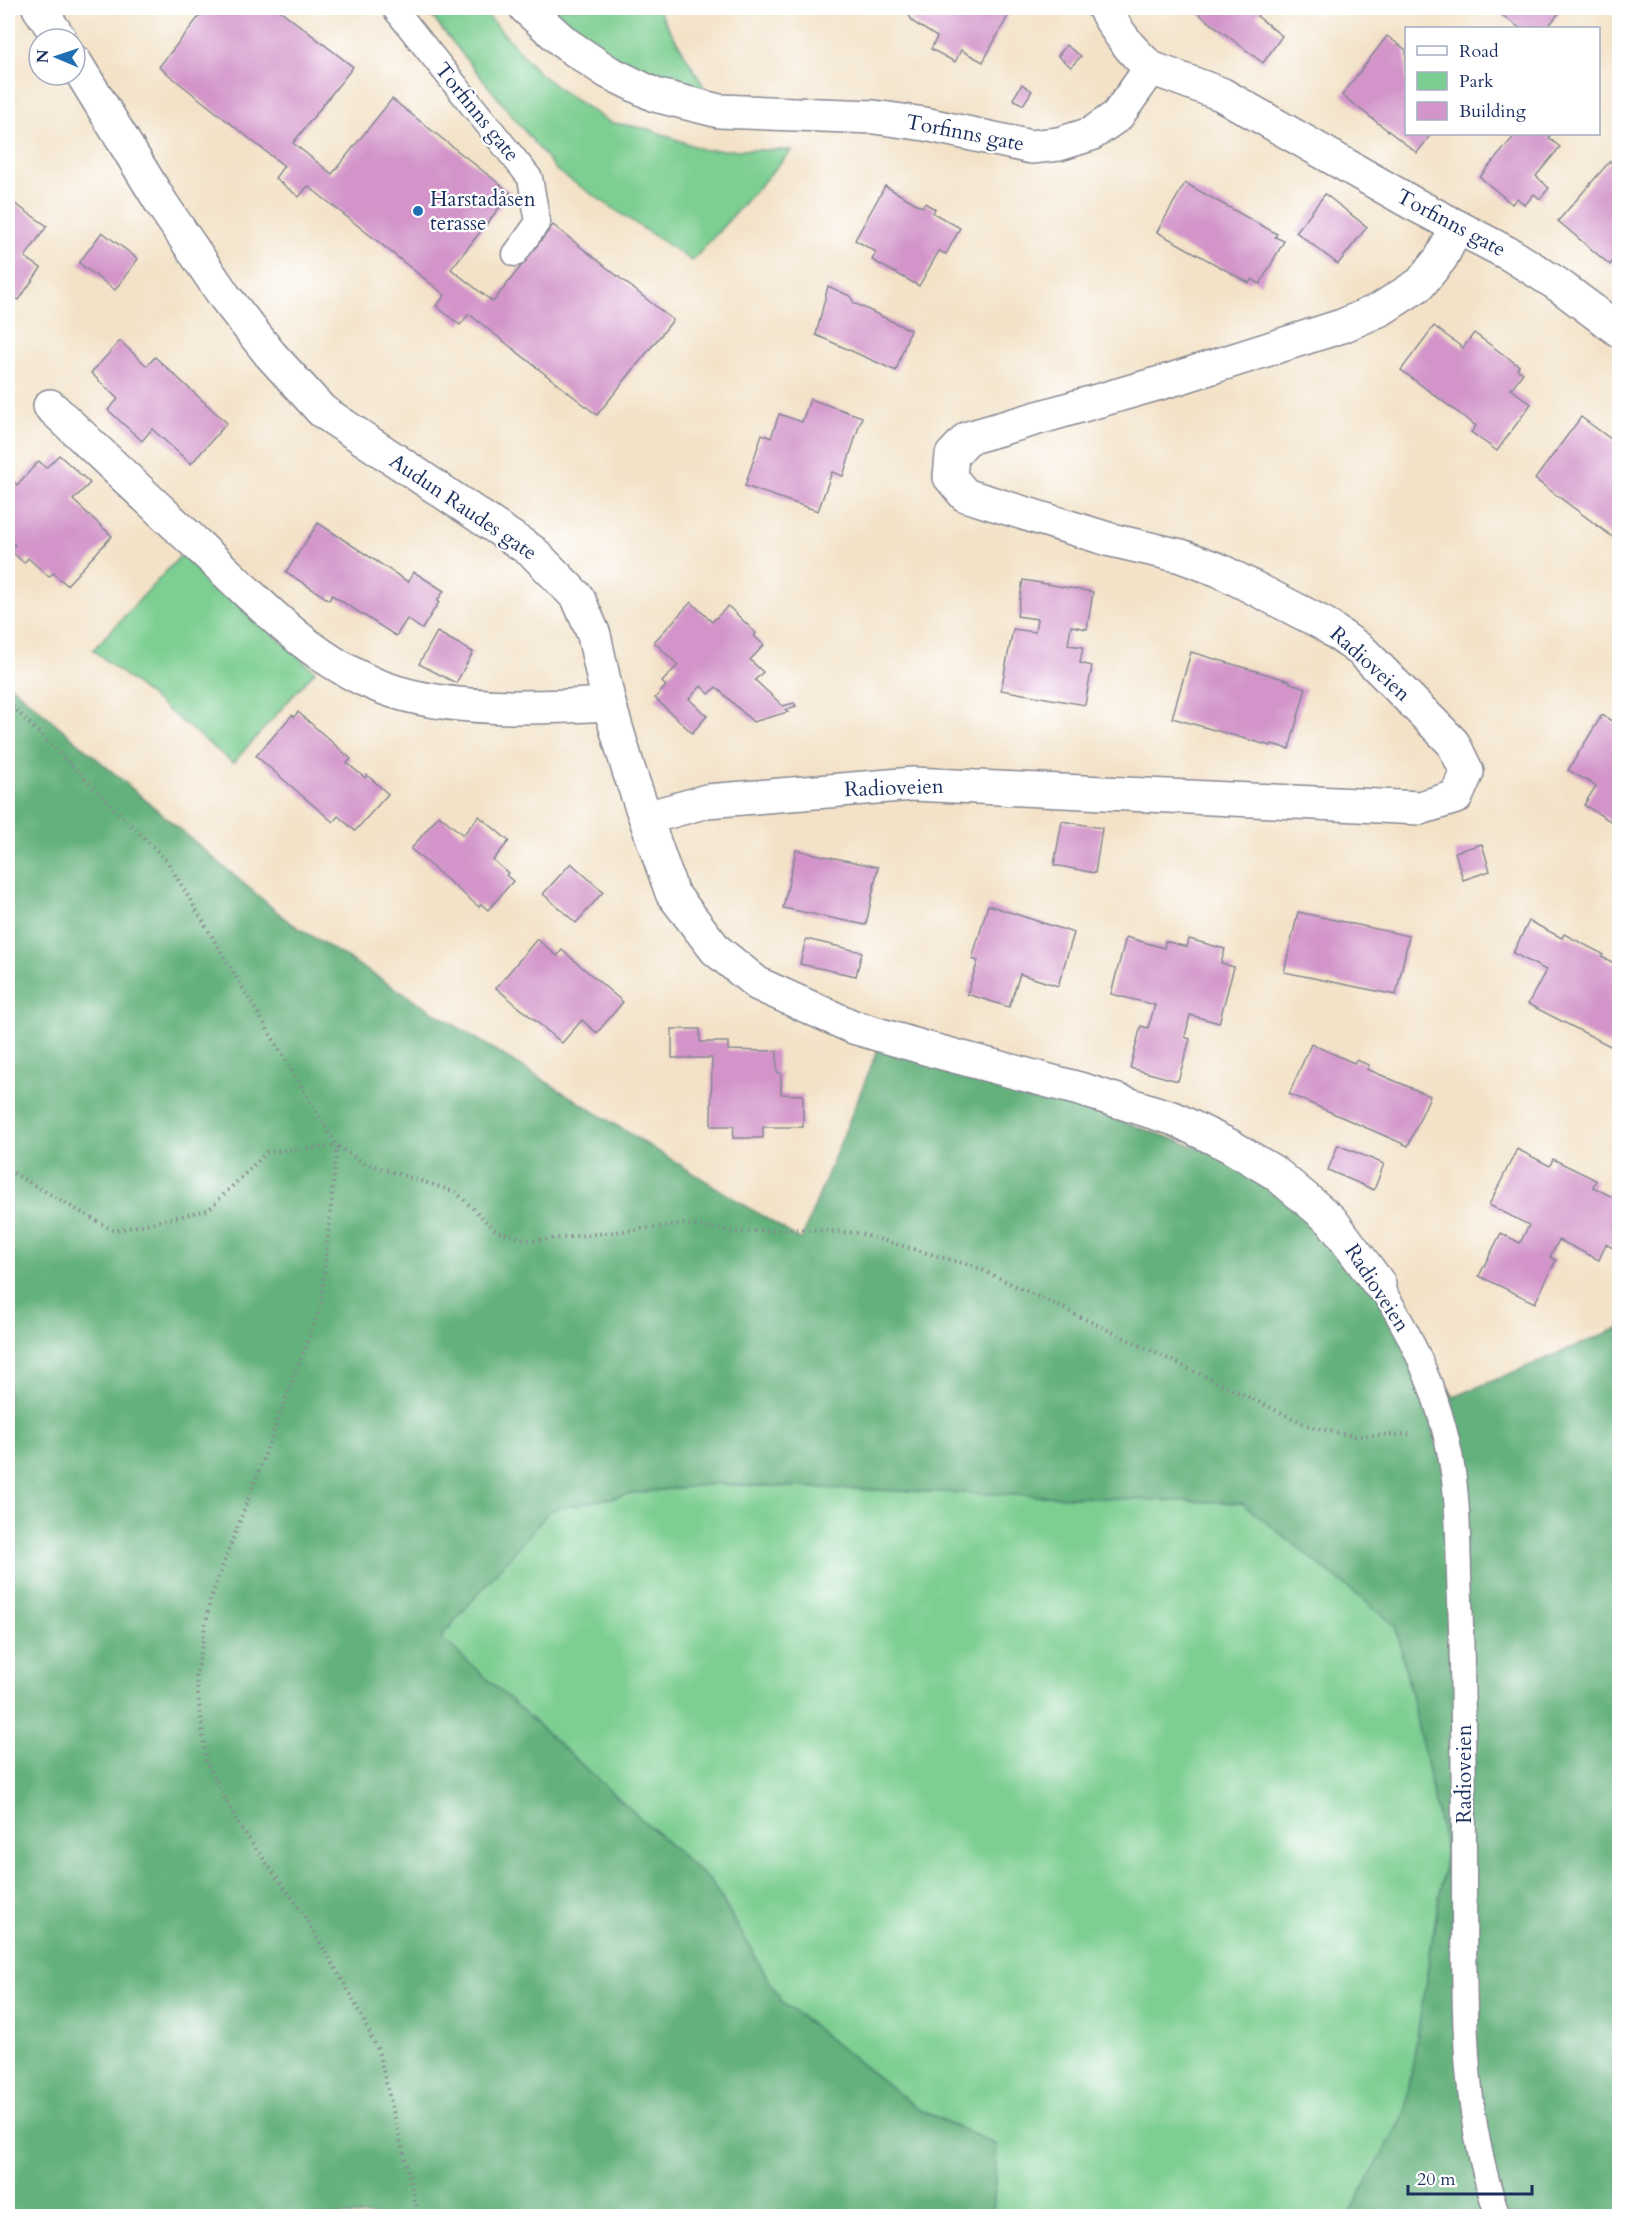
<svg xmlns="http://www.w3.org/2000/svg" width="1627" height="2224" font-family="Cardo,serif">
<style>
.green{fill:#7bce91;stroke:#4b7e78;stroke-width:1.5}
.forest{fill:#64b17b;stroke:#40706c;stroke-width:1.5}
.building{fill:#d395c9}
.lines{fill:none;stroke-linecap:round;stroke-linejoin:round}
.lane-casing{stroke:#878892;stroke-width:27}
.street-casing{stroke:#878892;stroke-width:36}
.path{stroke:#878892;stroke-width:4;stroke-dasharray:1.5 4.5;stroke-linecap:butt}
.lane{stroke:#fff;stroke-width:24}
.street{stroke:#fff;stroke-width:33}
.poi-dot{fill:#1f6fb2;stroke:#fff;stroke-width:2}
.labels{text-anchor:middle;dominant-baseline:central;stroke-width:4.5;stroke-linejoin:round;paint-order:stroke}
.street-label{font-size:21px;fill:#1b2f5e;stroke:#fff}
.poi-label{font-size:21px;fill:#1b2f5e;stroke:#fff;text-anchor:start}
</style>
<rect width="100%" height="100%" fill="#fff"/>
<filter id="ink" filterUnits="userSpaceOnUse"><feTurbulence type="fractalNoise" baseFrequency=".0167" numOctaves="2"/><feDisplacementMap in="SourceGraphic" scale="12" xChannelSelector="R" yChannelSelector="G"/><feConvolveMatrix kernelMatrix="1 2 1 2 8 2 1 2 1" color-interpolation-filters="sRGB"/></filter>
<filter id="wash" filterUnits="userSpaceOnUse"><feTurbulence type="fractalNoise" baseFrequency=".008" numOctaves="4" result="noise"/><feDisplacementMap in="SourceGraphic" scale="24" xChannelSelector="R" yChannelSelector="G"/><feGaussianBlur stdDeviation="1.35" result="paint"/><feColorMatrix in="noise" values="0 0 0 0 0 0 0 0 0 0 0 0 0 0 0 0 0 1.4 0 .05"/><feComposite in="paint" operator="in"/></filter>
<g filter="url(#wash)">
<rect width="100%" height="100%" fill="#f3e2c7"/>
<g class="green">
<polygon points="425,8 481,8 537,71 563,92 609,122 649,129 704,150 792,150 692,261 557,171"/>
<polygon points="549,8 657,8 709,95 654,79 592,48"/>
<polygon points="182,554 315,671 233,763 93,650"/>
<polygon points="713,1484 1184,1501 1185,1495 1390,1525 1396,1626 1446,1853 1405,2113 1348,2216 993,2216 997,2145 918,2109 781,2001 713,1884 440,1637 550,1510 635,1493"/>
</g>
<polygon class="forest" points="8,683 289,922 801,1240 882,1039 1298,1182 1454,1397 1619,1328 1619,2216 1348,2216 1405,2113 1446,1853 1396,1626 1242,1503 713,1484 635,1493 550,1510 441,1637 713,1884 781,2001 918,2109 997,2145 993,2216 8,2216"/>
<g id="blocks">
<g class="building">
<polygon points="206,8 277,8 353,67 293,143 332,174 392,99 511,193 451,269 493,302 553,225 673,320 597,415 469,314 460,325 436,306 445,295 308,186 299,197 275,178 284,166 159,67"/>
<polygon points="909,8 996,8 1009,14 983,62 961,50 955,62 931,49 937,37 913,22 907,12"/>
<polygon points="1191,8 1263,8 1257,16 1282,36 1263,63"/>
<polygon points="1492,8 1563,8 1547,28 1520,28"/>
<polygon points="1387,36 1406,50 1406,134 1431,134 1417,153 1342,95"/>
<polygon points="1066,45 1081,56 1071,67 1058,56"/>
<polygon points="1022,84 1032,91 1023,105 1013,99"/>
<polygon points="1516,134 1547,134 1550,136 1549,138 1560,147 1536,176 1549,188 1540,199 1534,194 1525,205 1517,198 1512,204 1480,177"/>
<polygon points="1620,158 1620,269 1612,262 1610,265 1558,221 1610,161 1614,165"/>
<polygon points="1185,183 1277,234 1275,237 1284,241 1260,284 1252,279 1249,283 1157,232"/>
<polygon points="885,186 922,207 925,203 935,209 933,213 960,228 946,254 939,251 919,286 872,260 876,252 855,240"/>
<polygon points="1325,194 1367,227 1338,264 1296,232"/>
<polygon points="8,199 47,226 25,257 41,268 19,300 8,292"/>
<polygon points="102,232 138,259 115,290 79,263"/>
<polygon points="828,286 850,296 854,303 910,330 896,371 816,335"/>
<polygon points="1434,326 1463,348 1474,333 1519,366 1517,369 1523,373 1511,389 1531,404 1497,451 1471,432 1476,426 1401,370"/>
<polygon points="120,341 147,366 155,357 227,423 191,464 152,429 142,441 108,410 118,399 91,373"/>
<polygon points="810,399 862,417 843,476 832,472 818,511 745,486 762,434 771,438 779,414 802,422"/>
<polygon points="1581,417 1620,446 1620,530 1614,538 1535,479"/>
<polygon points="59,455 90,483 73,500 112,536 67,585 53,573 49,577 28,558 24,563 10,550 15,545 8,539 8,487 13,481 17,485 39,461 46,468"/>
<polygon points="318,523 408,582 414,572 444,591 437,601 439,602 422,629 407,619 396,636 332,595 329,600 286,572"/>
<polygon points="1023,580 1093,592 1087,629 1071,626 1068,645 1083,647 1080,663 1092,666 1085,705 1001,690 1013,629 1035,632 1037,619 1017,616"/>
<polygon points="691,602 712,622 728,606 756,633 754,636 764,645 750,660 763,672 755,680 783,706 794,703 796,706 785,710 788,712 753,722 716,687 709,694 701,686 689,699 707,716 692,733 655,698 666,686 662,682 678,665 654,642"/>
<polygon points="437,632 473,652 456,683 419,664"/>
<polygon points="1191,652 1290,681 1290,683 1306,688 1289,749 1272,744 1271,746 1172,718"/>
<polygon points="298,712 351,759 347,763 365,778 367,775 388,794 355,831 338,816 333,822 256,756 292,715 294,717"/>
<polygon points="1602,715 1620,726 1620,827 1584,805 1596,786 1568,770"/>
<polygon points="439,815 463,835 479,816 509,841 493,860 508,873 506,875 513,881 488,910 481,904 479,907 411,849"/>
<polygon points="1062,821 1102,828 1095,873 1054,865"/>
<polygon points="1482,844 1490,871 1463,880 1455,852"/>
<polygon points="796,850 878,867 866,925 783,908"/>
<polygon points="571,863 603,892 576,923 543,894"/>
<polygon points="988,905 1074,933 1058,986 1020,974 1009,1007 967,994 978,961 972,959"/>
<polygon points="1298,912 1409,936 1396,995 1284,972"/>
<polygon points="1529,921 1562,938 1564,934 1603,954 1602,957 1620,966 1620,980 1616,987 1620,989 1620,1051 1528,1004 1546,970 1513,953"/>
<polygon points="1126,937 1164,948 1165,941 1187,947 1189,939 1225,949 1221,963 1234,967 1219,1023 1190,1015 1185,1037 1190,1039 1178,1081 1130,1068 1141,1026 1148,1028 1155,1005 1111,994"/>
<polygon points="537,939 557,956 562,950 623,1002 597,1033 582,1020 562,1043 496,988"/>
<polygon points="806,939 862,952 856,976 800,964"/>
<polygon points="672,1029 700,1029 700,1042 728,1042 728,1050 777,1051 777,1073 781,1073 781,1094 803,1095 803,1127 763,1127 763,1138 733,1138 734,1126 711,1126 712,1058 672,1058"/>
<polygon points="1311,1044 1354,1063 1356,1060 1369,1065 1367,1069 1430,1096 1408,1146 1289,1094"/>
<polygon points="1338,1145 1384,1164 1374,1190 1328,1170"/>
<polygon points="1517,1149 1550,1166 1553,1159 1596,1180 1593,1187 1620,1201 1620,1218 1615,1227 1620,1229 1620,1252 1606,1244 1599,1260 1559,1240 1550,1257 1556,1260 1535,1303 1479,1276 1501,1233 1520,1243 1529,1225 1489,1205"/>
</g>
</g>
</g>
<g filter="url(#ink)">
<use href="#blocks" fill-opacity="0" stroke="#878892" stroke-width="1.5"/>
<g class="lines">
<defs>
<g id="lane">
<polyline points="394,8 530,178 538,222 515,254"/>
<path d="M1379,1284C1420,1347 1450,1423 1456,1498C1459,1531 1458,1565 1460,1599C1464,1697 1464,1796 1464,1895C1465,2008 1460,2108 1498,2216"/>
</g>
<g id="street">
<polyline points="39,8 60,39"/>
<polyline points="526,8 566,44 608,72 655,95 719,111 874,117 925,124 1031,147 1059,144 1091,134 1117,116 1151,68 1221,94 1412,203 1511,255 1557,284 1620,331"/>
<path d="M1104,8C1118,33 1129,49 1151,68"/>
<path d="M50,406C102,455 153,504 205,552C259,603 313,662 384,688C448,712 541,708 609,704L594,635L578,598L533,552L322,411L270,354L225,297L162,204L75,62"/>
<polyline points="609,704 629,771 672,893 716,950 758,984 853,1027 932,1050 1083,1090 1175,1119 1230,1146 1275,1173 1331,1220 1379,1284"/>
<polyline points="646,818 707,801 913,784 1420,808 1456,797 1467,772 1453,743 1362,651 1324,624 1219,570 1181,556 1111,540 965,495 950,477 952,455 968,438 1174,379 1342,326 1381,309 1420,284 1441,258 1457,227"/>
</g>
</defs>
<use href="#lane" class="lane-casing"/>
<use href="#street" class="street-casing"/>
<g class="path">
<polyline points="8,702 167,861 337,1146 364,1163 456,1192 496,1231 533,1241 686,1224 737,1232 795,1229 857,1233 976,1267 1311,1427 1354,1436 1409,1434"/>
<polyline points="8,1170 114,1231 208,1210 267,1152 337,1146 321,1305 210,1600 196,1677 206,1761 238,1824 302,1912 351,1995 378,2050 419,2216"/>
</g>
<use href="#lane" class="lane"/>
<use href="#street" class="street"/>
</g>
</g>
<circle class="poi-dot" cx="418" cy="211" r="6"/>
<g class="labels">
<g class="street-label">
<text transform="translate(477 112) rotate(51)">Torfinns gate</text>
<text transform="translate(965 133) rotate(11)">Torfinns gate</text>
<text transform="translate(1451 223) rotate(28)">Torfinns gate</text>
<text transform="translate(463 507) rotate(34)">Audun Raudes gate</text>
<text transform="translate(1370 664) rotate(42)">Radioveien</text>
<text transform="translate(894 788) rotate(-2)">Radioveien</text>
<text transform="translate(1377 1288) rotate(57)">Radioveien</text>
<text transform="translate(1464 1774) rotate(-90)">Radioveien</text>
</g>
<g class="poi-label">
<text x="430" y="199">Harstadåsen<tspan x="430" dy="24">terasse</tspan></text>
</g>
</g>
<rect width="1627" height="2224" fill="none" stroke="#fff" stroke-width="30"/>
<rect x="1405" y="27" width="195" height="108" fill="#ffffff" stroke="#a4acbf" stroke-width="1.5"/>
<rect x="1417" y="46" width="30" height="9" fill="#ffffff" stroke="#a4acbf" stroke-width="1.5"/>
<text x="1459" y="57" font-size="18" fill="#1b2f5e">Road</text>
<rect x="1417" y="72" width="30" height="18" fill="#7bce91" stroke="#a4acbf" stroke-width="1.5"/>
<text x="1459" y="87" font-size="18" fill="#1b2f5e">Park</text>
<rect x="1417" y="102" width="30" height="18" fill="#d395c9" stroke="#a4acbf" stroke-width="1.5"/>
<text x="1459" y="117" font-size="18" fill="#1b2f5e">Building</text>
<g transform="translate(57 57) rotate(272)"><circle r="28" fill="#ffffff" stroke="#a4acbf" stroke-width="1.5"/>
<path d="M0-4.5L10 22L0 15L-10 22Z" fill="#1f6fb2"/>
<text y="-9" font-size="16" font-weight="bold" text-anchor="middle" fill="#1b2f5e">N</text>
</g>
<path d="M1408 2185v9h124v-9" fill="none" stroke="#1b2f5e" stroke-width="3"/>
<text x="1417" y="2185" font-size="18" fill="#1b2f5e" stroke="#ffffff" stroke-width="4.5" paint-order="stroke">20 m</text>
</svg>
